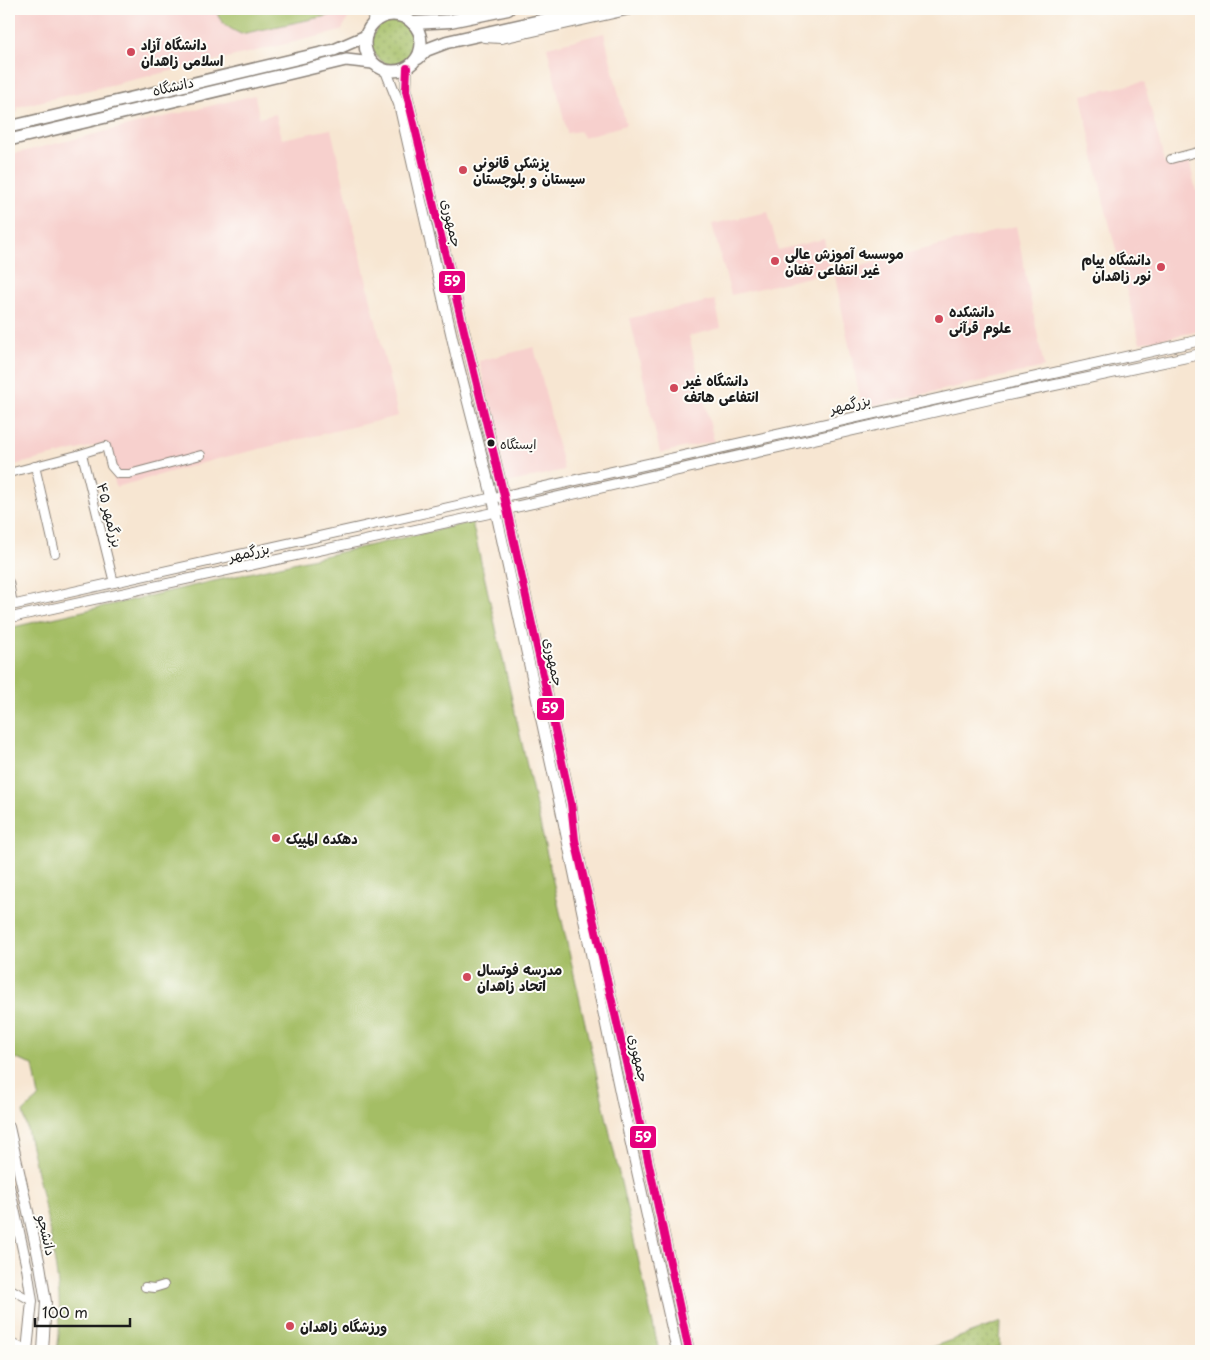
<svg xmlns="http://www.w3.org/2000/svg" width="1210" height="1360" font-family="'Playpen Sans','Playpen Sans Arabic',sans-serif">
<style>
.built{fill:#f7d0cd}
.green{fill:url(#green-dots);stroke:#606d40}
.pitch{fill:#a4be65;stroke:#606d40}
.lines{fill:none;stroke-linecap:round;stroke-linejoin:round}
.minor-casing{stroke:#8a8177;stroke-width:10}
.tertiary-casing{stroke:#8a8177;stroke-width:11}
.secondary-casing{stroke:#8a8177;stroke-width:12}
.primary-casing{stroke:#8a8177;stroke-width:14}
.trunk-casing{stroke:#8a8177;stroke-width:15}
.minor{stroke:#fff;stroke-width:8}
.tertiary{stroke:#fff;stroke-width:9}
.secondary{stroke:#fff;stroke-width:10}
.primary{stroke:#fff;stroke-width:11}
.trunk{stroke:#fff;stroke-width:12}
.bus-1-casing{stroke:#fdfcf7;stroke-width:11}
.bus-1{stroke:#e5007d;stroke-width:8}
.poi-dot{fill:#d1495b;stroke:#fdfcf7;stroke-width:2}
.bus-dot{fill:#1c1c1c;stroke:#fdfcf7;stroke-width:2}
.labels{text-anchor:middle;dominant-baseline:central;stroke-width:4;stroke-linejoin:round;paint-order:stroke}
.bus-label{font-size:13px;fill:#1c1c1c;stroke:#fdfcf7;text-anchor:start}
.poi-label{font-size:14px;font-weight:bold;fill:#1c1c1c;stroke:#fdfcf7;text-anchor:start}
.street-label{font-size:14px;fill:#1c1c1c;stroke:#fdfcf7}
.line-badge{stroke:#fdfcf7;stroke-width:2}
.badge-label{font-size:14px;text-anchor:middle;font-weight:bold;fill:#fff}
</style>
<defs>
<pattern id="green-dots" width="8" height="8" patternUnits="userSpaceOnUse" patternTransform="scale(1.25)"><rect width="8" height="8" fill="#a4be65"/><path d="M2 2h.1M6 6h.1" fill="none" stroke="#859a52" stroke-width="1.8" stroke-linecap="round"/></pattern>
</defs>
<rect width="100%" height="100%" fill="#fdfcf7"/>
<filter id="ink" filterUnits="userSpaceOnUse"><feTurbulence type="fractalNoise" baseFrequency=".02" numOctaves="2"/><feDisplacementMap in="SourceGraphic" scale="10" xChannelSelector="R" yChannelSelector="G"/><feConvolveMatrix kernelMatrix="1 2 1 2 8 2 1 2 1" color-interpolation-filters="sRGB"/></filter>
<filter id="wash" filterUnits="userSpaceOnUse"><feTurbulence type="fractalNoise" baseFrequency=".0096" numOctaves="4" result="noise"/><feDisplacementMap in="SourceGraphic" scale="20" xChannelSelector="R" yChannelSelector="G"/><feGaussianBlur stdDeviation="1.12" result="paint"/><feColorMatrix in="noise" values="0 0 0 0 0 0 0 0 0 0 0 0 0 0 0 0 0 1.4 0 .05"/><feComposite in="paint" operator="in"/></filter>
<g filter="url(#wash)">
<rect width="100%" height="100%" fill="#f7e6d2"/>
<g class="built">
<polygon points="9,9 353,9 341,31 17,107 18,112 9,114"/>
<polygon points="604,33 626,125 583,137 580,131 567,133 547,47"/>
<polygon points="1144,82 1165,164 1189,160 1196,191 1201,190 1201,331 1140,343 1104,203 1081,95"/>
<polygon points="255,95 259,118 276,114 282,139 331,129 398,416 217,459 116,487 106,443 10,466 9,459 9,155"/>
<polygon points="768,212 778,250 824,239 831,272 731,295 712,224"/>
<polygon points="1016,226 1044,367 862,408 834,272"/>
<polygon points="715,300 721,328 689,336 714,441 660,453 630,318"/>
<polygon points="534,347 564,470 507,483 479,361"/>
</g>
<g class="green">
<circle cx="394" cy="43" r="22"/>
<polygon points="1001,1322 1000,1351 921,1351"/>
</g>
<g class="pitch">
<path d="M216,9H340L331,15L241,34C230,29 218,22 216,9Z"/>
<path d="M472,522L659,1351H57C63,1315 58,1280 52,1244C44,1200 33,1156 23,1112L39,1097L33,1065L11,1057L9,1048V628Z"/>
</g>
</g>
<g filter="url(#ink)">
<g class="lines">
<defs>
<g id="minor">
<polyline points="484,38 501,39 635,9"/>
<polyline points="1171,159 1201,151"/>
<polyline points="82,454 114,583"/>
<polyline points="35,466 55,553"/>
<polyline points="9,473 77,455 106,446 111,466 118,474 129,474 201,455"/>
<polyline points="9,582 13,605"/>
<polyline points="145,1287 154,1288 164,1285"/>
<polyline points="9,1288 32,1301"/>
<polyline points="9,1342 28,1350"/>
</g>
<g id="tertiary">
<polyline points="9,606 491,498"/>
<polyline points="9,618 496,512"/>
</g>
<g id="secondary">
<polyline points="399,9 407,19"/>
<polyline points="373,23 374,9"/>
<polyline points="407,68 406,91 504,496 571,803 575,840 642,1132 689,1351"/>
<polyline points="386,71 399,104 456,355 496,512 560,805 629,1135 677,1351"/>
<polyline points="500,497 1201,340"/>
<polyline points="502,510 1003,396 1201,354"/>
<polyline points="9,1127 40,1265 46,1302 43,1351"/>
<polyline points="9,1186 27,1268 32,1301 27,1351"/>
</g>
<g id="primary">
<circle cx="393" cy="43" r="28"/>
<polyline points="9,127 334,50 366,36"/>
<polyline points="9,140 346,60 373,63"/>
</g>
<g id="trunk">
<polyline points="413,23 450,21 508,9"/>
<polyline points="418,58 426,50 447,42 594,9"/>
</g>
</defs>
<use href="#minor" class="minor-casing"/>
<use href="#tertiary" class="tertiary-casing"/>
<use href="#secondary" class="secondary-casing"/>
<use href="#primary" class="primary-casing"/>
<use href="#trunk" class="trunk-casing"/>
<use href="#minor" class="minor"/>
<use href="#tertiary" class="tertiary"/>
<use href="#secondary" class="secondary"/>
<use href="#primary" class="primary"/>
<use href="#trunk" class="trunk"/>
<defs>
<polyline id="bus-1" points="407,68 406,91 504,496 571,803 575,840 642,1132 689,1351"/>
</defs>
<use href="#bus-1" class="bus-1-casing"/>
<use href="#bus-1" class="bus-1"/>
</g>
</g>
<g class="poi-dot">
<circle cx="131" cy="52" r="5"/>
<circle cx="463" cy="170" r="5"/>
<circle cx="775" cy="261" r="5"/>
<circle cx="1161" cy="267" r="5"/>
<circle cx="939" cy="319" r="5"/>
<circle cx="674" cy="388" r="5"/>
<circle cx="276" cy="838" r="5"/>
<circle cx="467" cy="977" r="5"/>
<circle cx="290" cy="1326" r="5"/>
</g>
<circle class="bus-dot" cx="491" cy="443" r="4.5"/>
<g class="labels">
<g class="bus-label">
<text x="500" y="443">ایستگاه</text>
</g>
<g class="poi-label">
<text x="141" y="44">دانشگاه آزاد<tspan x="141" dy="16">اسلامی زاهدان</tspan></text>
<text x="473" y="162">پزشکی قانونی<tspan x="473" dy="16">سیستان و بلوچستان</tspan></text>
<text x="785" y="253">موسسه آموزش عالی<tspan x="785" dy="16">غیر انتفاعی تفتان</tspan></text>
<text x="1151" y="259" text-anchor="end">دانشگاه پیام<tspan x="1151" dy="16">نور زاهدان</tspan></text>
<text x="949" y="311">دانشکده<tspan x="949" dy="16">علوم قرآنی</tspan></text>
<text x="684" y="380">دانشگاه غیر<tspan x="684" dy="16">انتفاعی هاتف</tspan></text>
<text x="286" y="838">دهکده المپیک</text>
<text x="477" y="969">مدرسه فوتسال<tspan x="477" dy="16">اتحاد زاهدان</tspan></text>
<text x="300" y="1326">ورزشگاه زاهدان</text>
</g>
<g class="street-label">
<text transform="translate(173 86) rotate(-13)">دانشگاه</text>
<text transform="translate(452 223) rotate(77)">جمهوری</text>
<text transform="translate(850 404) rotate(-13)">بزرگمهر</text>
<text transform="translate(110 515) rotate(76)">بزرگمهر ۴۵</text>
<text transform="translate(249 552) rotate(-12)">بزرگمهر</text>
<text transform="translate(554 662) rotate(78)">جمهوری</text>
<text transform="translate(639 1058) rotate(77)">جمهوری</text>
<text transform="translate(47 1235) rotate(77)">دانشجو</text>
</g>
</g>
<g class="line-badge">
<rect x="438" y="270" width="28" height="24" rx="5" fill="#e5007d"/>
<rect x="536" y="697" width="29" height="24" rx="5" fill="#e5007d"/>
<rect x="629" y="1125" width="28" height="24" rx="5" fill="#e5007d"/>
</g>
<g class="badge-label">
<text x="452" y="286">59</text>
<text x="550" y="713">59</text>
<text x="643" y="1142">59</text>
</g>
<rect width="1210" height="1360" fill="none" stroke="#fdfcf7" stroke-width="30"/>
<path d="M35 1318v8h95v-8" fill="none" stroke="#1c1c1c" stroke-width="2.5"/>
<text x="42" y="1318" font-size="15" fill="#1c1c1c" stroke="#fdfcf7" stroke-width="4" paint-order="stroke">100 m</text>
</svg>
